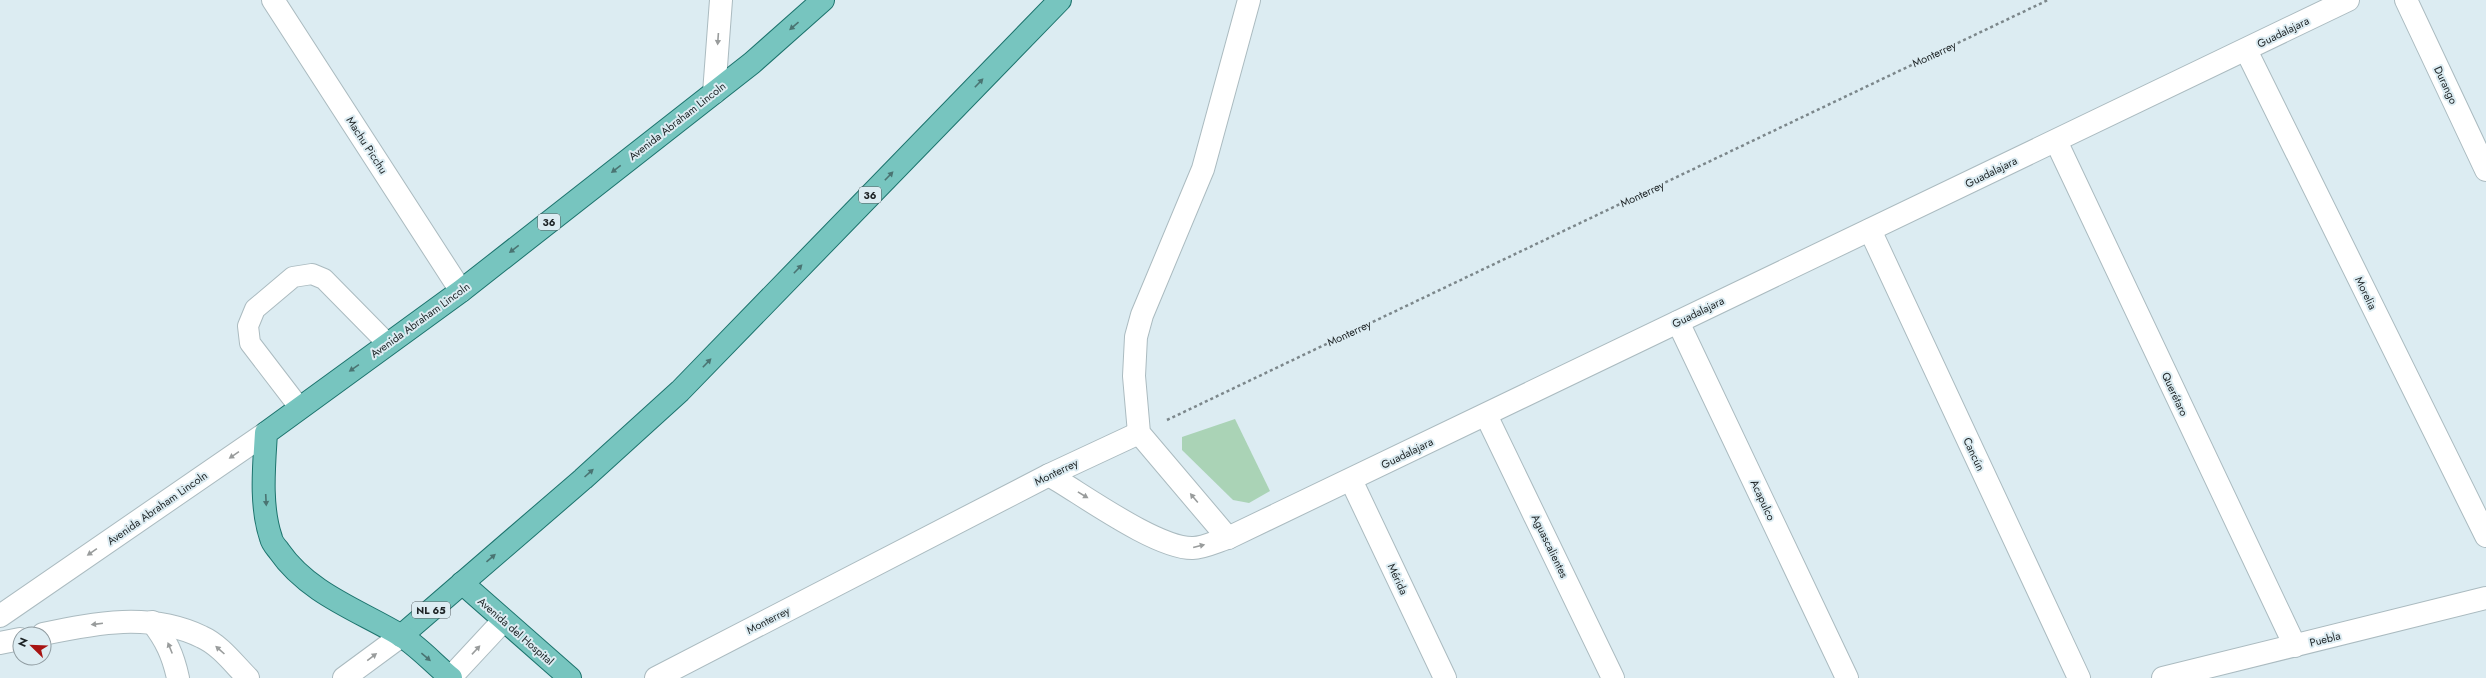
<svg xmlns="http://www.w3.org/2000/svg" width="2486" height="678" font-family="Jost,sans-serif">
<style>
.green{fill:#aad3b6}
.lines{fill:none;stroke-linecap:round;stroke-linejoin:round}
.service-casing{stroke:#abbbc0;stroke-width:22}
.minor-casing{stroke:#abbbc0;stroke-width:24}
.tertiary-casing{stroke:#abbbc0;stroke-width:24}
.secondary-casing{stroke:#abbbc0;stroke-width:24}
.primary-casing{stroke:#1c736d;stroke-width:24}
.path{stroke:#7c878b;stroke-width:2.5;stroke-dasharray:3 3;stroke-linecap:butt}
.service{stroke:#fff;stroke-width:20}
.minor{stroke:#fff;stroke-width:22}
.tertiary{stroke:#fff;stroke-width:22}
.secondary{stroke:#fff;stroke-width:22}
.primary{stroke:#77c5bf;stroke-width:22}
.oneway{fill:#4a7472}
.oneway2{fill:#999c9c}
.labels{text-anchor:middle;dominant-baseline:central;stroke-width:4;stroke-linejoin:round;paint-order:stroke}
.shield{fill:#dcecf2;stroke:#565f62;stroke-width:1}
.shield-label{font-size:10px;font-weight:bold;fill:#1c2224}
.street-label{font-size:11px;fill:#1c2224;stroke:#dcecf2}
</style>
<rect width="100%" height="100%" fill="#dcecf2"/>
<polygon class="green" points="1235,419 1270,491 1249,503 1233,500 1182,450 1182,437"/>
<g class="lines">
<defs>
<polyline id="service" points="299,407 250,343 248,326 255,309 293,277 312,274 324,279 388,344"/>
<g id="minor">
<polyline points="273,0 461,291"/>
<polyline points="2406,0 2486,170"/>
<polyline points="2246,50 2486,536"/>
<polyline points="714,93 721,0"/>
<polyline points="2056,141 2295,646"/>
<polyline points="1870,230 2079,678"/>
<polyline points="1678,322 1847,678"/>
<polyline points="1486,415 1613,678"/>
<path d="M1049,475C1082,494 1157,549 1193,548C1204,548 1217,541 1228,538L2348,0"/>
<polyline points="1351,480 1445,678"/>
<polyline points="1228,538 1139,433 1134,376 1136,337 1142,315 1203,169 1249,0"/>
<polyline points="656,678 1049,475 1139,433"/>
<polyline points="2163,678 2486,598"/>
</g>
<polyline id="tertiary" points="450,678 503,621"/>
<g id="secondary">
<polyline points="0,616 266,433"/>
<path d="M152,622C166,640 173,655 178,678"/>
<path d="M43,634C96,623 150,612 202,637C220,645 234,664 248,678"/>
<polyline points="0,643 20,639"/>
<polyline points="344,678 401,636"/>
</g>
<g id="primary">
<polyline points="462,583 570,678"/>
<polyline points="401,636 583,479 680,391 1060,0"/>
<path d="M451,678C434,664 418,646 400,635C358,610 308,593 279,551C276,547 272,543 271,538C260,506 264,466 266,433L461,291L752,63L823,0"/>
</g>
</defs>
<use href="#service" class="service-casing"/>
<use href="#minor" class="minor-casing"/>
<use href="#tertiary" class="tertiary-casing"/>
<use href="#secondary" class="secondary-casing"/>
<use href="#primary" class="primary-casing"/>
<polyline class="path" points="1167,420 2048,0"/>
<use href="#service" class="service"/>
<use href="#minor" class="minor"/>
<use href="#tertiary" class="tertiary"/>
<use href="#secondary" class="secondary"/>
<use href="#primary" class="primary"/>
</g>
<defs><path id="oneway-solid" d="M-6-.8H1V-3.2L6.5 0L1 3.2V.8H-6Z"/></defs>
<g class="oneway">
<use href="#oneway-solid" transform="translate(794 26) rotate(139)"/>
<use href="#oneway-solid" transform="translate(979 83) rotate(-46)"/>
<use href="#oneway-solid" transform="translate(616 169) rotate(142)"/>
<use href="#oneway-solid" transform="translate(889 176) rotate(-46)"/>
<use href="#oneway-solid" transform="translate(514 249) rotate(142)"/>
<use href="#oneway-solid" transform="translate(798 269) rotate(-46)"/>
<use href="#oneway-solid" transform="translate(707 363) rotate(-46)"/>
<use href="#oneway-solid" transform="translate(354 368) rotate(145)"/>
<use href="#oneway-solid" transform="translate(589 473) rotate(-42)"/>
<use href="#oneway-solid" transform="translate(266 500) rotate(87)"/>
<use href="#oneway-solid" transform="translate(491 558) rotate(-41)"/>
<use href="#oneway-solid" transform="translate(426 657) rotate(40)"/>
</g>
<g class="oneway2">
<use href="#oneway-solid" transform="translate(718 39) rotate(94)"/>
<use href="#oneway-solid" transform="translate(234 455) rotate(146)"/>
<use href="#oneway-solid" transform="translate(1083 495) rotate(31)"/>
<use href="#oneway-solid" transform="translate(1194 498) rotate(-130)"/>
<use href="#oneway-solid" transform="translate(1199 546) rotate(-14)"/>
<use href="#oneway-solid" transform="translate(92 552) rotate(145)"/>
<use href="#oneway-solid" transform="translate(97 624) rotate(173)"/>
<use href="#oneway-solid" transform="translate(170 648) rotate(-112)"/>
<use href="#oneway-solid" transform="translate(220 650) rotate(-138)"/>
<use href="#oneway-solid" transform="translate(476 650) rotate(-47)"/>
<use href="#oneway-solid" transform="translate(372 657) rotate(-37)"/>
</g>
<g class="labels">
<g class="shield">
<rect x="859" y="187" width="22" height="16" rx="3"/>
<rect x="538" y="214" width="22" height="16" rx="3"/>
<rect x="412" y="602" width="38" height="16" rx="3"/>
</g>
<g class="shield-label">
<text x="870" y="195">36</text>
<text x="549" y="222">36</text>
<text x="431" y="610">NL 65</text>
</g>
<g class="street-label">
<text transform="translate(2283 32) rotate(-26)">Guadalajara</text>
<text transform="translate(1934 54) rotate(-25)">Monterrey</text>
<text transform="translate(2446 85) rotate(65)">Durango</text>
<text transform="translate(677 121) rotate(-38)">Avenida Abraham Lincoln</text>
<text transform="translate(367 145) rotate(57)">Machu Picchu</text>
<text transform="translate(1991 172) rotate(-26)">Guadalajara</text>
<text transform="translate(1642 194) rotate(-25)">Monterrey</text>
<text transform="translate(2366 293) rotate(64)">Morelia</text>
<text transform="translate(1698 312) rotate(-26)">Guadalajara</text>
<text transform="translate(420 320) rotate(-36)">Avenida Abraham Lincoln</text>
<text transform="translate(1349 333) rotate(-25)">Monterrey</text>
<text transform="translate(2175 394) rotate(65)">Querétaro</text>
<text transform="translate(1407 453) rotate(-26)">Guadalajara</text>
<text transform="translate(1974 454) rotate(65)">Cancún</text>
<text transform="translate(1056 472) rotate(-26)">Monterrey</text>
<text transform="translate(1763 500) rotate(65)">Acapulco</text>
<text transform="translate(157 508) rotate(-35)">Avenida Abraham Lincoln</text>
<text transform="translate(1550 546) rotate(64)">Aguascalientes</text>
<text transform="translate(1398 579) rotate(65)">Mérida</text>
<text transform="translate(768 620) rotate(-27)">Monterrey</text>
<text transform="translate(516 631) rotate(41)">Avenida del Hospital</text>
<text transform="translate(2325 639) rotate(-14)">Puebla</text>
</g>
</g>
<g transform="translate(32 646) rotate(293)"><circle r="19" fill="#dcecf2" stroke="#8f9ba0"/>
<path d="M0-3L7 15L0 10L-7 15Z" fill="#a71312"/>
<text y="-6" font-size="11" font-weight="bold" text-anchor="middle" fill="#1c2224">N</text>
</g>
</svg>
